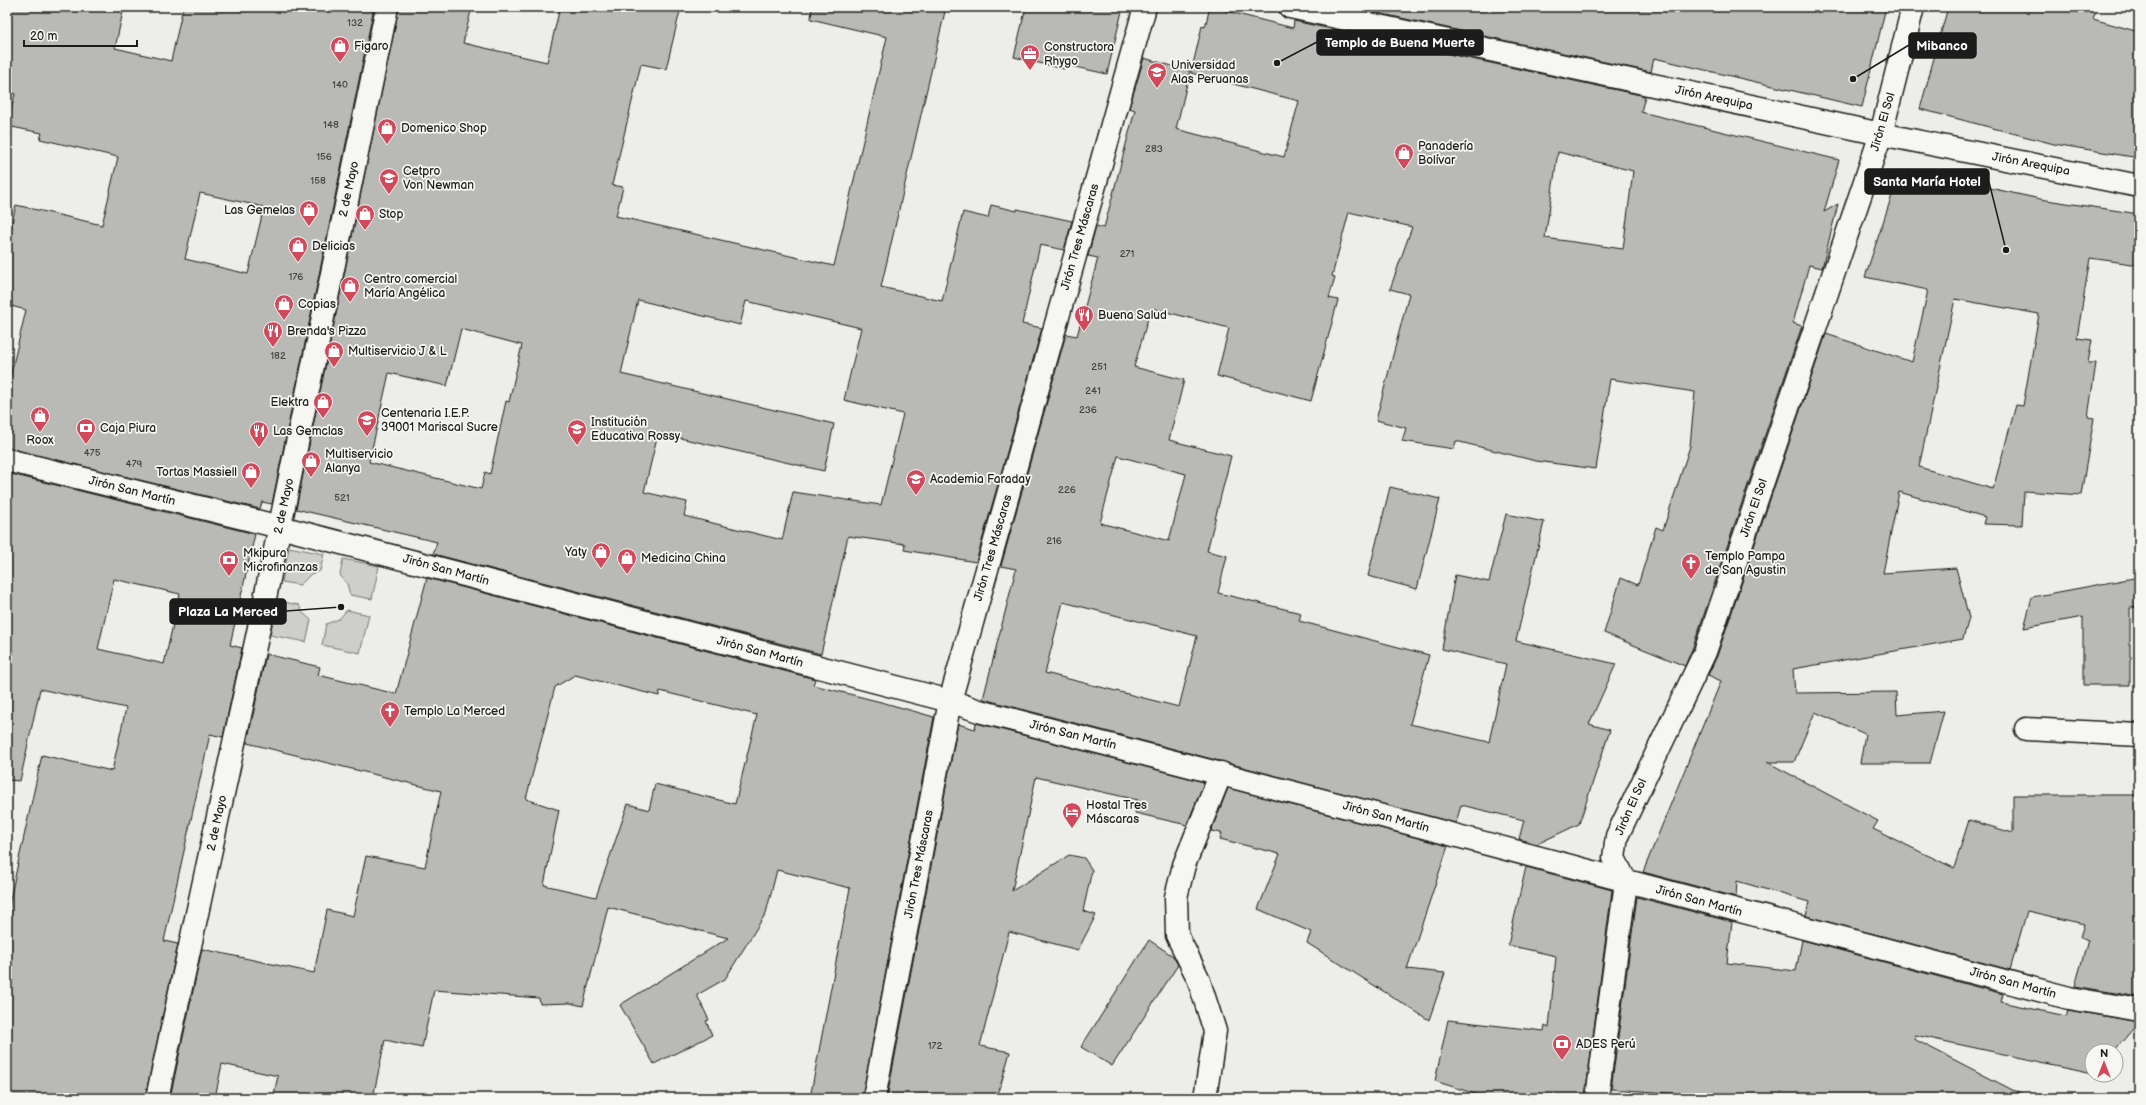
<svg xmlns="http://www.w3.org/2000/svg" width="2146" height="1105" font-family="'Balsamiq Sans',sans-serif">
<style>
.green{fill:#cececb;stroke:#757574}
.building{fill:#b9b9b6;stroke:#1c1c1c;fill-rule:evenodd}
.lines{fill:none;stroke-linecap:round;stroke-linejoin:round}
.minor-casing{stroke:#1c1c1c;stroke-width:25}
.minor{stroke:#f6f6f2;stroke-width:22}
.labels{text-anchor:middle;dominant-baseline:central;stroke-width:3.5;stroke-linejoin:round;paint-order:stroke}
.number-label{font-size:10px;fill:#434342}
.poi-label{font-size:12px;fill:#1c1c1c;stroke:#f6f6f2;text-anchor:start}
.street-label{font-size:12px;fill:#1c1c1c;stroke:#f6f6f2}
.leader{fill:none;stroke:#1c1c1c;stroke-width:1.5}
.callout-dot{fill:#1c1c1c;stroke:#f6f6f2;stroke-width:1.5}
.callout{fill:#1c1c1c;stroke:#1c1c1c;stroke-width:1.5}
.callout-label{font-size:13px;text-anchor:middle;font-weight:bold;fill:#fff}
</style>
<rect width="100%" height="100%" fill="#edede9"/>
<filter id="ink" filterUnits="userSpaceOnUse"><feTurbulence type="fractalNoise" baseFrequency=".025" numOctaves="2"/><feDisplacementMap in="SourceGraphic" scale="8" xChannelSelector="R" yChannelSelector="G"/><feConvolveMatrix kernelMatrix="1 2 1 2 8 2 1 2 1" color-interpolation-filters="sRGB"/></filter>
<g filter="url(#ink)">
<g class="green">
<polygon points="289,547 324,554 320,571 311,574 300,585 282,582"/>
<polygon points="343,559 379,566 372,599 350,595 347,584 340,575"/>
<polygon points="278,601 299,605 302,612 311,620 306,642 270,635"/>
<polygon points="347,610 369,615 360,653 322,645 326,624 339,619"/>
</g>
<g class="building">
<path d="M7,7H124L115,48L171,61L183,7H374L272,504L262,502L260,509L7,448V390L26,310L7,305V243L16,205L102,225L118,157L40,139L42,133L7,126L15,94L7,92ZM200,193L264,207L248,274L185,259Z"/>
<path d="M399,7H472L463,43L547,62L560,7H681L666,69L641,64L612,185L623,187L616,216L834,266L887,37L811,19L812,7H946L881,287L942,301L963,212L988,218L991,205L1017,211V209L1072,221L1064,250L1040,245L1022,324L1042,328L976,562L904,550L905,544L848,536L821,654L433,554L437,542L296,509ZM638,300L740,325L746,301L861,328L844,400L903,414L881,505L793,492L782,540L684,516L687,502L644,492L658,433L824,471L834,424L621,374ZM461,329L522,345L509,402L506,401L490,474L485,472L481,489L369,462L389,373L447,386Z"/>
<polygon points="1026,7 1123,7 1107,74 1066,65 1064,69 1014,57"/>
<path d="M1210,7L1293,28L1294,21L1645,96L1641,112L1839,160L1824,212L1838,204L1822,268L1809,265L1793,323L1802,326L1693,647L1685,666L1604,633L1621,578L1638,585L1656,527L1663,530L1690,446L1695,392L1610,379L1596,469L1536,461L1456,441L1454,449L1402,441L1406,428L1376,420L1409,294L1390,289L1412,227L1349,212L1332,276L1335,277L1329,298L1338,300L1311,401L1217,376L1229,328L1151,308L1134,367L1184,380L1169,440L1231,456L1207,551L1227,556L1218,593L1301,613L1299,621L1429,655L1410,724L1489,742L1506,664L1442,649L1455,575L1489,582L1506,514L1544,522L1516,641L1616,664L1589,724L1610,730L1579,824L1537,844L1519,839L1524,820L1461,805L1456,823L983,699L1016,569L1001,566L1066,334L1077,336L1098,258L1088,256L1096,226L1104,228L1135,110L1129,108L1144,58L1190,71L1176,129L1284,157L1299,101L1191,73L1202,26L1205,27ZM1558,152L1633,171L1623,249L1545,238ZM1118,456L1186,474L1169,541L1100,523ZM1063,602L1197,636L1179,707L1045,673Z"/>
<polygon points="1350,7 1886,7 1862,107 1654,58 1651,72"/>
<polygon points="1948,7 2097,7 2093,19 2139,32 2139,158 2054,144 1920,109"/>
<path d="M1908,170L2040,199L2139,214V265L2090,258L2077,338L2092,340L2088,363H2096L2088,417L2094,418L2081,495L2024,491L2022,525L1983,524L1985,517L1899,492L1883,573L1956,568L1969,618L1963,639L1793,669L1795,693L1896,692L1897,715L1944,711L1930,763H1860L1865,734L1815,712L1794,762H1767L1878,821L1873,829L1954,868L1969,820L2013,833V795H2139V997L2075,986L2088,940L2080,937L2084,924L2027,911L2010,970L1806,916L1809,902L1737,881L1736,897L1643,872L1721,681L1708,675L1717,656L1826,334L1912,362L1928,290L1865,277L1900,171L1908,173ZM1955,299L2039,314L2023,406L2016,405L1993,489L1919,467Z"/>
<path d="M7,473L255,534L230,645L242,648L223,737L210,734L164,941L178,944L145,1098H7V913L42,755L112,771L126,708L40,689L20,781L7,780ZM114,579L180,594L164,664L98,649Z"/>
<polygon points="1390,487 1440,499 1417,589 1368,576"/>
<polygon points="2139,577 2139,607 2130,608 2130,685 2083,685 2083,617 2024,628 2032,597"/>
<path d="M427,578L815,679L813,685L885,703L934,717L862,1098H810L850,888L777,870L766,913L725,979L697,995L709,1020L706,1021L712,1035L654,1064L620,1005L728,938L608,907L583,1006L570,1003L540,1004L539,998L434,990L422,1048L385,1040L373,1098H273L278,1076L222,1064L215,1098H170L202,949L314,973L327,910L353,916L366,856L425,867L441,791L247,743L266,654L320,667L318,675L396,694ZM575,675L659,696L660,691L757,715L735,804L655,784L649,810L628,804L596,897L544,885L559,810L526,799L555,687Z"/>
<polygon points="976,723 1204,782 1187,825 1135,813 1138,800 1036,777 1012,891 1069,855 1084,858 1092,870 1083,911 1096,915 1078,950 1009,932 980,1046 1010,1052 997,1098 887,1098 958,724 975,729"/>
<polygon points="1228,788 1448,846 1407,969 1445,973 1429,1020 1307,943 1311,932 1258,909 1280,854 1220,839 1222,833 1211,831"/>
<polygon points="1526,867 1612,890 1585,1098 1488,1098 1435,1081 1448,1020 1544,1031 1545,1026 1549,1028 1556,956 1508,945"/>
<polygon points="1637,897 1732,922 1727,963 1796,971 1802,940 2003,994 2001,1002 2066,1016 2068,1010 2139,1022 2114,1051 2092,1051 2092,1073 1915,1035 1914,1039 2028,1098 1698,1098 1698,1095 1611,1089"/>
<polygon points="1149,940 1173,956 1178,965 1112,1066 1081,1047"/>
</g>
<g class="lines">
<defs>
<g id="minor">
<polyline points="1290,7 1881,134 2139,186"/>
<path d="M7,460L280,527L950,701L979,711C1343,804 1706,903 2069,998L2139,1010"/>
<polyline points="2026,729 2139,735"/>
<polyline points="157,1098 257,637 387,7"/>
<polyline points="874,1098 950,701 1145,7"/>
<polyline points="1205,1098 1215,1031 1198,978 1177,935 1176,897 1184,865 1221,773"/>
<polyline points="1597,1098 1626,882 1614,858 1617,836 1705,652 1881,134 1913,7"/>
</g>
</defs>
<use href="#minor" class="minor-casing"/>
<use href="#minor" class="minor"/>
</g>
</g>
<defs>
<symbol id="shop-pin" viewBox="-11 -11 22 30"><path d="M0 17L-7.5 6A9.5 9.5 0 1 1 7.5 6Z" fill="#d1495b" stroke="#f6f6f2"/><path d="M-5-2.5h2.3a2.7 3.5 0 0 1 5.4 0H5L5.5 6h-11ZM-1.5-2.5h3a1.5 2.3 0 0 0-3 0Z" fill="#fff"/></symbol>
<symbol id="office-pin" viewBox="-11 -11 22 30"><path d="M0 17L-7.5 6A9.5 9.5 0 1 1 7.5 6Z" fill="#d1495b" stroke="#f6f6f2"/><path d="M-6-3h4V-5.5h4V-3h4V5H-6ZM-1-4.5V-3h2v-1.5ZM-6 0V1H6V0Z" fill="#fff"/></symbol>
<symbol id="university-pin" viewBox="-11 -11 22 30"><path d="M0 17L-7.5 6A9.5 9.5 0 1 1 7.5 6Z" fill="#d1495b" stroke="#f6f6f2"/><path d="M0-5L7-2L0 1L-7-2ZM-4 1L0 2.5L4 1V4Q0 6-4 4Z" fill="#fff"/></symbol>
<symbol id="school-pin" viewBox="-11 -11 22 30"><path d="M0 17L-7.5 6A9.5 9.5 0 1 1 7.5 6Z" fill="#d1495b" stroke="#f6f6f2"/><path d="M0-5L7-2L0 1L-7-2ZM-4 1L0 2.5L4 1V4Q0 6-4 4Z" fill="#fff"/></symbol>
<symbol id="restaurant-pin" viewBox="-11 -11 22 30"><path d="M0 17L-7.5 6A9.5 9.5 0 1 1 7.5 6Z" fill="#d1495b" stroke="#f6f6f2"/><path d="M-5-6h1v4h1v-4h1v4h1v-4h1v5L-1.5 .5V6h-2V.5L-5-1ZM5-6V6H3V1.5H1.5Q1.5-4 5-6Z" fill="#fff"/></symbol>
<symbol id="bank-pin" viewBox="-11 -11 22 30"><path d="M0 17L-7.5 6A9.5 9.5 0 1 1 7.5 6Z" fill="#d1495b" stroke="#f6f6f2"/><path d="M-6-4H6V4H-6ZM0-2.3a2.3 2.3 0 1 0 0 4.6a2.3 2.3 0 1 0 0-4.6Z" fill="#fff"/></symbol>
<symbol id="church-pin" viewBox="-11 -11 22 30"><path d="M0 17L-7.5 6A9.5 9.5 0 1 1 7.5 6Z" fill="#d1495b" stroke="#f6f6f2"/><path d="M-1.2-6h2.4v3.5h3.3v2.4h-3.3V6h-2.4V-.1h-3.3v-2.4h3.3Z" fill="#fff"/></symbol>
<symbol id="hotel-pin" viewBox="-11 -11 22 30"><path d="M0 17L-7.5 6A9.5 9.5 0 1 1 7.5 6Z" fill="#d1495b" stroke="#f6f6f2"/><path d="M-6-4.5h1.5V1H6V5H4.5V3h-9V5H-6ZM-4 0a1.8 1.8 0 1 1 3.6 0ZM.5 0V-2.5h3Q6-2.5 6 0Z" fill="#fff"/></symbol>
</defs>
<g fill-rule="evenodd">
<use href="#shop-pin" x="329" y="35" width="22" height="30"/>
<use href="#office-pin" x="1019" y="43" width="22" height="30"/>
<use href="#university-pin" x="1146" y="61" width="22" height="30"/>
<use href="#shop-pin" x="376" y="117" width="22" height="30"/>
<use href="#shop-pin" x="1393" y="142" width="22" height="30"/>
<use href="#school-pin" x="378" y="167" width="22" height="30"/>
<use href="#shop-pin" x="298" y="199" width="22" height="30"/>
<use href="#shop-pin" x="354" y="203" width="22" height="30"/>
<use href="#shop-pin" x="287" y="235" width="22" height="30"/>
<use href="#shop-pin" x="339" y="275" width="22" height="30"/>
<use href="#shop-pin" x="273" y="293" width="22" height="30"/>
<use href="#restaurant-pin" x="1073" y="304" width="22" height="30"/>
<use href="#restaurant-pin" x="262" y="320" width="22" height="30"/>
<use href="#shop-pin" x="323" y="340" width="22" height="30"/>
<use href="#shop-pin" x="312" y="391" width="22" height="30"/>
<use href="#shop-pin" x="29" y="405" width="22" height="30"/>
<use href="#school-pin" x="356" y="409" width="22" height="30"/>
<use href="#bank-pin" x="75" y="417" width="22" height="30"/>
<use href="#school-pin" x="566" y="418" width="22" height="30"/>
<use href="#restaurant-pin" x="248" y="420" width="22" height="30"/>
<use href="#shop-pin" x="300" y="450" width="22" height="30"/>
<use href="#shop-pin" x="240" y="461" width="22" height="30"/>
<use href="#school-pin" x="905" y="468" width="22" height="30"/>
<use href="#shop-pin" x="590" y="541" width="22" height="30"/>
<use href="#shop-pin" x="616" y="547" width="22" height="30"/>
<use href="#bank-pin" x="218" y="549" width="22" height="30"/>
<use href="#church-pin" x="1680" y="552" width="22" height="30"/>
<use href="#church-pin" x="379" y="700" width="22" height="30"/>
<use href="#hotel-pin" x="1061" y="801" width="22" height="30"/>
<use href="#bank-pin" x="1551" y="1033" width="22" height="30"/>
</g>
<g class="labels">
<g class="number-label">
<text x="355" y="23">132</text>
<text x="340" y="85">140</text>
<text x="331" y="125">148</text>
<text x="1154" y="149">283</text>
<text x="324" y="157">156</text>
<text x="318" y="181">158</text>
<text x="1127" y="254">271</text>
<text x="296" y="277">176</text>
<text x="278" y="356">182</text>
<text x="1099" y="367">251</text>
<text x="1093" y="391">241</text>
<text x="1088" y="410">236</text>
<text x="92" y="453">475</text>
<text x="134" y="464">479</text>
<text x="1067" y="490">226</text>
<text x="342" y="498">521</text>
<text x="1054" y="541">216</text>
<text x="935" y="1046">172</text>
</g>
<g class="poi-label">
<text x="354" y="46">Figaro</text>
<text x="1044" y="47">Constructora<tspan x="1044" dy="14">Rhygo</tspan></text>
<text x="1171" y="65">Universidad<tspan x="1171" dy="14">Alas Peruanas</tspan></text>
<text x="401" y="128">Domenico Shop</text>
<text x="1418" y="146">Panadería<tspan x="1418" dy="14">Bolívar</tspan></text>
<text x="403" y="171">Cetpro<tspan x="403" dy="14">Von Newman</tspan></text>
<text x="295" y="210" text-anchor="end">Las Gemelas</text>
<text x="379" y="214">Stop</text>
<text x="312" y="246">Delicias</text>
<text x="364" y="279">Centro comercial<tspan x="364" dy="14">María Angélica</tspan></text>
<text x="298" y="304">Copias</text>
<text x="1098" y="315">Buena Salud</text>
<text x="287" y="331">Brenda's Pizza</text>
<text x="348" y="351">Multiservicio J &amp; L</text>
<text x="309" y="402" text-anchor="end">Elektra</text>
<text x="381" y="413">Centenaria I.E.P.<tspan x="381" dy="14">39001 Mariscal Sucre</tspan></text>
<text x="591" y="422">Institución<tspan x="591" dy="14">Educativa Rossy</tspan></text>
<text x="100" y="428">Caja Piura</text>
<text x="273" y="431">Las Gemclas</text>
<text x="40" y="440" text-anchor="middle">Roox</text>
<text x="325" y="454">Multiservicio<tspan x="325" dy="14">Alanya</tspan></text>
<text x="237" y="472" text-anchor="end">Tortas Massiell</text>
<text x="930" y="479">Academia Faraday</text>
<text x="587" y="552" text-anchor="end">Yaty</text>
<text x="243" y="553">Mkipura<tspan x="243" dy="14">Microfinanzas</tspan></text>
<text x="1705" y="556">Templo Pampa<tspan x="1705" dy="14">de San Agustin</tspan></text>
<text x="641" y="558">Medicina China</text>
<text x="404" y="711">Templo La Merced</text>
<text x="1086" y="805">Hostal Tres<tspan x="1086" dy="14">Máscaras</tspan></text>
<text x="1576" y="1044">ADES Perú</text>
</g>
<g class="street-label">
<text transform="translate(1714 98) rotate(12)">Jirón Arequipa</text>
<text transform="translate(1883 122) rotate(-74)">Jirón El Sol</text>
<text transform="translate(2031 164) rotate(11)">Jirón Arequipa</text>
<text transform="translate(349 189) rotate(-78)">2 de Mayo</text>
<text transform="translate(1080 237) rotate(-74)">Jirón Tres Máscaras</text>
<text transform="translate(132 491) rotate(14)">Jirón San Martín</text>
<text transform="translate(284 506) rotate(-78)">2 de Mayo</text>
<text transform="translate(1754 508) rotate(-71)">Jirón El Sol</text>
<text transform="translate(993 548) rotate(-74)">Jirón Tres Máscaras</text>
<text transform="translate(446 570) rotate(15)">Jirón San Martín</text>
<text transform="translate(760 652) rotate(15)">Jirón San Martín</text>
<text transform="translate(1073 735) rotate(14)">Jirón San Martín</text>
<text transform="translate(1631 807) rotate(-66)">Jirón El Sol</text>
<text transform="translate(1386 817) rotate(15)">Jirón San Martín</text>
<text transform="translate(217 823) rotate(-78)">2 de Mayo</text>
<text transform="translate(919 864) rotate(-79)">Jirón Tres Máscaras</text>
<text transform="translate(1699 901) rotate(15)">Jirón San Martín</text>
<text transform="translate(2013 983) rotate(15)">Jirón San Martín</text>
</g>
</g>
<path class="leader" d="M1277 63L1317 42M1853 79L1909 45M2006 250L1989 182M341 607L286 611"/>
<g class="callout-dot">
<circle cx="1277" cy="63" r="4"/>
<circle cx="1853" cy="79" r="4"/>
<circle cx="2006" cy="250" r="4"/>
<circle cx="341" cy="607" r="4"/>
</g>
<g class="callout">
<rect x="1317" y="30" width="166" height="25" rx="4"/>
<rect x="1909" y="33" width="67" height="25" rx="4"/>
<rect x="1865" y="169" width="124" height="25" rx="4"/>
<rect x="170" y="599" width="116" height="25" rx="4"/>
</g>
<g class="callout-label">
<text x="1400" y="47">Templo de Buena Muerte</text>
<text x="1942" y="50">Mibanco</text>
<text x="1927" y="186">Santa María Hotel</text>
<text x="228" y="616">Plaza La Merced</text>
</g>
<rect width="2146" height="1105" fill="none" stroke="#f6f6f2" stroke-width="24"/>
<rect x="12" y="12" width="2122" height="1081" fill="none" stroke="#1c1c1c" stroke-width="1.5" filter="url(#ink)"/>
<g transform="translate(2104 1063)"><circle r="19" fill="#f6f6f2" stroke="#9f9f9c"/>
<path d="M0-3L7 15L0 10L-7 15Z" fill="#d1495b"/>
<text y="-6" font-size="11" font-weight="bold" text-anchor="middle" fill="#1c1c1c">N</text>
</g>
<path d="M24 40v6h113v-6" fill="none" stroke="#1c1c1c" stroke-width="2"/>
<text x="30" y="40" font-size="12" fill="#1c1c1c" stroke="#f6f6f2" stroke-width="3" paint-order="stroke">20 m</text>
</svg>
